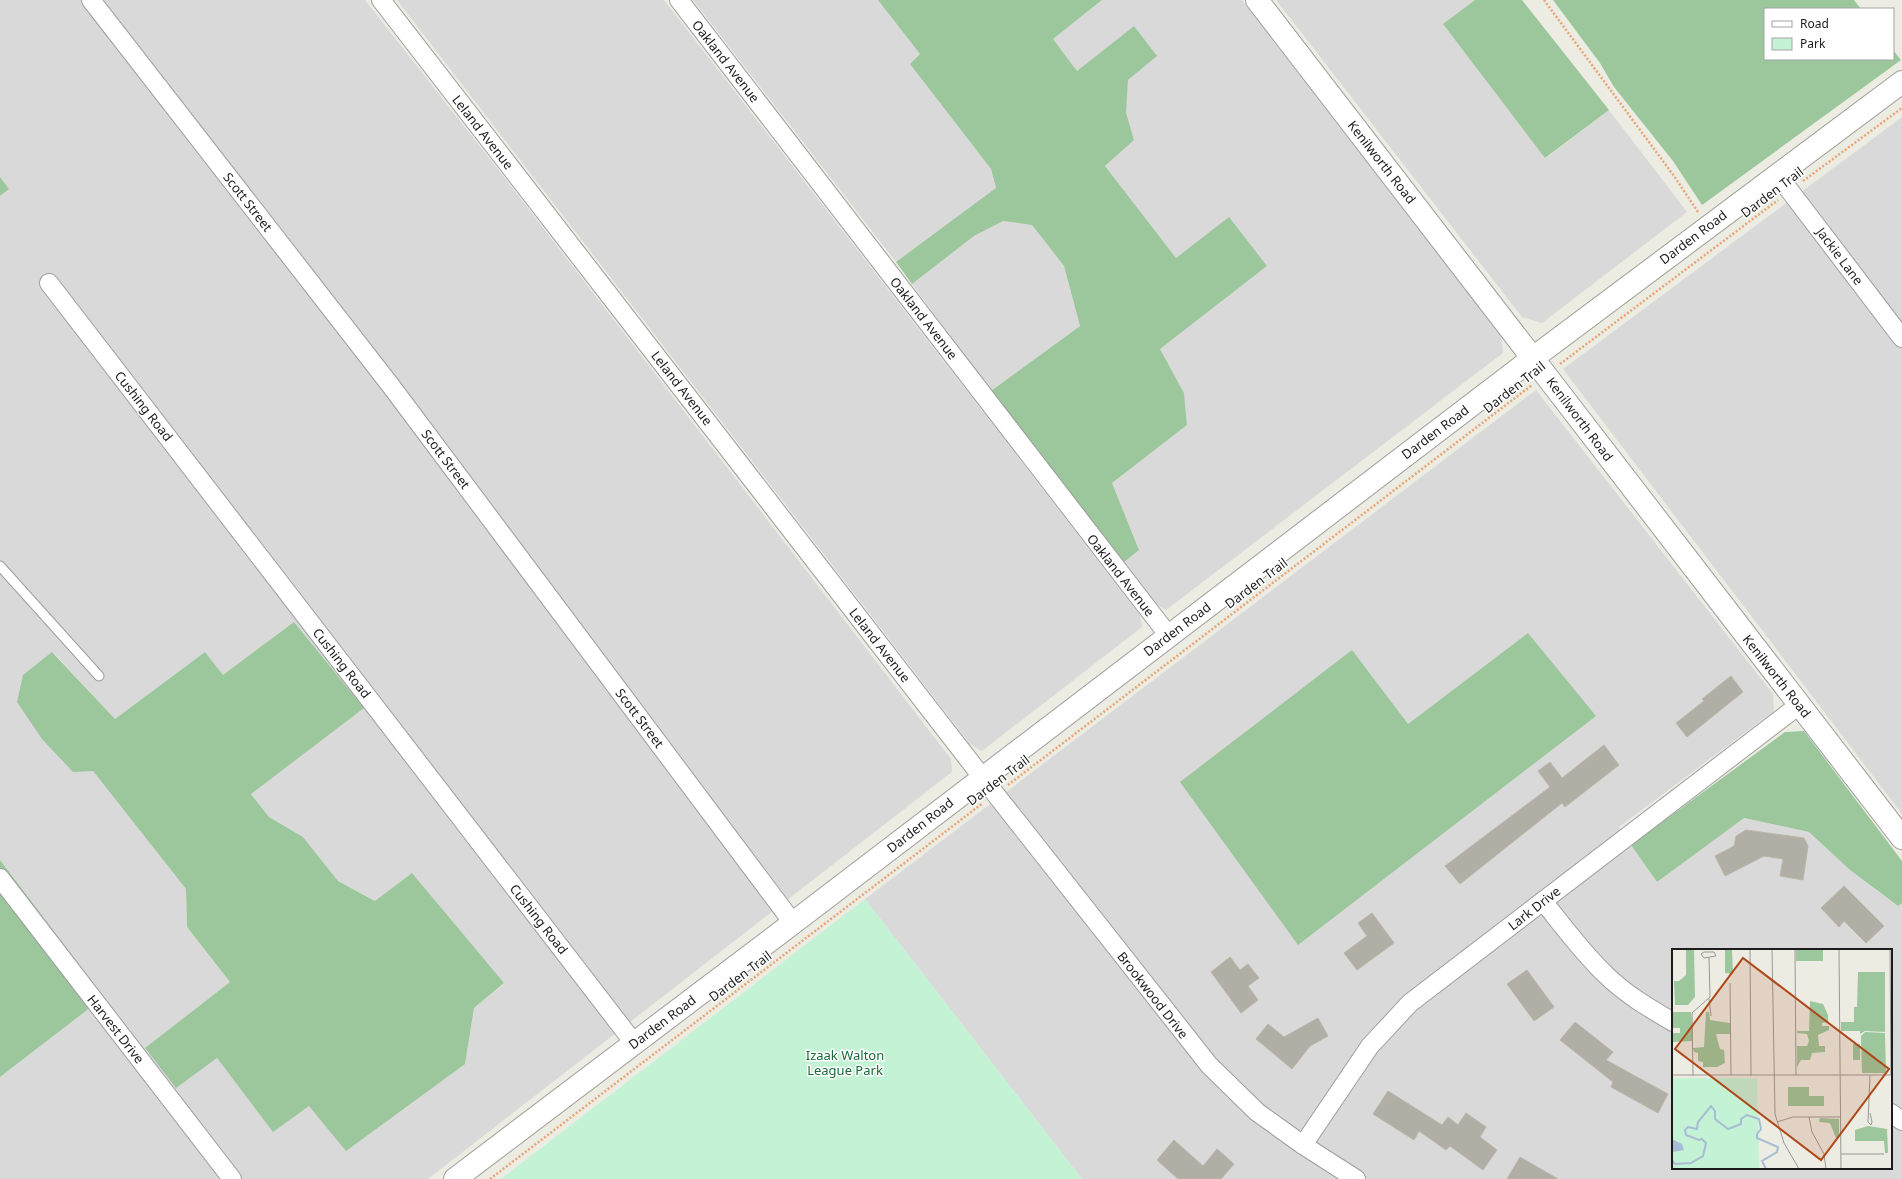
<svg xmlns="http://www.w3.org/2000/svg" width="1902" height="1179" font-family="'Noto Sans',sans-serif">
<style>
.residential{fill:#dad9d9;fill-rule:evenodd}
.forest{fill:#9cc69c}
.park{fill:#c4f2d5}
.building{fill:#b1aea6;stroke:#bbb6a7}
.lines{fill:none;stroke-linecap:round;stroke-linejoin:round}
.service-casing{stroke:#9d9d9d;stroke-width:11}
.minor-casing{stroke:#9d9d9d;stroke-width:20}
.tertiary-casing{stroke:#9d9d9d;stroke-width:24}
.path{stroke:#e8a577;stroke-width:2.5;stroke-dasharray:2 2;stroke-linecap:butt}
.service{stroke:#fff;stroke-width:9}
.minor{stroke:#fff;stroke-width:18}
.tertiary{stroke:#fff;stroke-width:22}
.labels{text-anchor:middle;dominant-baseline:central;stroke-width:3;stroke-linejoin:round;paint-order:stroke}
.street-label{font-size:13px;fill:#1c1c1c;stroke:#fff}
.park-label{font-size:13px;fill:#186b38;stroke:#fff}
.inset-river{fill:none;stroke:#a8bdd4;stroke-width:2}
.inset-road{fill:none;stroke:#999993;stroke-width:1}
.view{fill:#af4618;fill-opacity:0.15;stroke:#af4618;stroke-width:2}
.inset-edge{fill:none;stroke:#1c1c1c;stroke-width:2}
</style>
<rect width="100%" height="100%" fill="#ecece2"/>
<g class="residential">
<path d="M0,0H365L504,177L951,759L952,772L428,1179H0V1077L104,997L0,860V196L9,189L0,177ZM294,622L364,708L251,793L269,817L303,837L338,881L376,901L412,873L504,984L474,1008L465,1064L309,1106L273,1131L217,1058L176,1087L145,1048L230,982L187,927L186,889L93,771L53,652L115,719L205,652L223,675Z"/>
<polygon points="397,0 664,0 1140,615 1142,627 982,751 970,744"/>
<polygon points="693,0 878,0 920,54 910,64 991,169 996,189 896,262"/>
<polygon points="1102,0 1242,0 1501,335 1503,353 1166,610 1156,604 1123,563 1139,550 1112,483 1187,425 1184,393 1160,349 1267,266 1176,258 1105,166 1134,140 1125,113 1128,80 1156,56 1134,26 1077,71 1053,39"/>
<polygon points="1276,0 1475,0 1443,24 1546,158 1609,110 1687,212 1542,323 1522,317"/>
<polygon points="1902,117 1902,814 1563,369"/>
<polygon points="1003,221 1032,225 1064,266 1080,326 991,391 912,284 974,236"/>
<path d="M1536,390L1773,694L1774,711L1619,827L1631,845L1657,882L1743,818L1809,832L1850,870L1897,906L1902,903V1179H1082L865,899ZM1528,633L1298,944L1408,724ZM1673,950H1891V1168H1673Z"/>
</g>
<g class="forest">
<polygon points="878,0 1102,0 1053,39 1077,71 1134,26 1157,56 1128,80 1126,113 1134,140 1105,166 1176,258 1229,217 1267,266 1160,349 1184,393 1187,425 1112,483 1139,550 1123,563 991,391 1080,326 1064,266 1032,225 1003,221 974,236 912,284 896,262 996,188 991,169 910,64 920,54"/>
<polygon points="1475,0 1522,0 1609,110 1545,158 1443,24"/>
<polygon points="1553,0 1854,0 1861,9 1765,9 1765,59 1893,59 1893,50 1901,60 1702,205 1673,161 1614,87 1600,63"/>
<polygon points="0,177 9,189 0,196"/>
<polygon points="294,622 364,708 251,794 269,817 303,837 338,881 375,901 412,873 504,983 474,1008 465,1064 346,1151 309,1106 273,1132 217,1058 176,1088 145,1048 230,982 187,927 186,889 93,771 73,772 42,739 17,702 23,675 52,652 115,719 205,652 223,675"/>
<polygon points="1528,633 1596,716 1298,945 1180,782 1352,650 1408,724"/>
<polygon points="1804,731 1902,861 1902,903 1898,906 1850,870 1809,832 1744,818 1657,882 1631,845 1785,732"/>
<polygon points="0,860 104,997 0,1077"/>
</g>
<polygon class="park" points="865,899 1082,1179 501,1179"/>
<g class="building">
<polygon points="1731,676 1743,692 1687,737 1676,723 1704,701 1702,699"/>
<polygon points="1604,745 1619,765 1565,807 1562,803 1460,884 1445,866 1550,787 1538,771 1550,762 1562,778"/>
<polygon points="1746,830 1804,838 1808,846 1803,880 1780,876 1783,859 1764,856 1725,876 1715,856 1734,846 1736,836"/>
<polygon points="1844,886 1884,926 1866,943 1844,921 1839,927 1821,908"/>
<polygon points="1372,913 1394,943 1357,970 1344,953 1367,936 1358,923"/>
<polygon points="1230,957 1240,970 1248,964 1259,978 1248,986 1258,1000 1241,1013 1211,972"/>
<polygon points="1527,970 1554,1007 1534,1021 1507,984"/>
<polygon points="1318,1018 1328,1036 1310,1046 1292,1069 1256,1039 1268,1024 1284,1037"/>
<polygon points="1575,1022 1613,1052 1606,1060 1668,1094 1658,1113 1611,1087 1613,1082 1560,1040"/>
<polygon points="1388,1091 1442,1125 1448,1117 1458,1125 1466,1113 1486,1127 1480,1137 1497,1150 1483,1170 1450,1146 1446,1150 1419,1131 1414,1140 1373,1114"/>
<polygon points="1174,1140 1203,1166 1217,1149 1234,1164 1221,1179 1178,1179 1157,1160"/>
<polygon points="1520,1157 1558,1179 1507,1179"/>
</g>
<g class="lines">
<defs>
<polyline id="service" points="0,566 99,676"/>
<g id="minor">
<polyline points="91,0 391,386 793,923"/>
<polyline points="381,0 982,777 1209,1065 1257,1112 1303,1145 1356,1179"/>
<polyline points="679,0 1169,636"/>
<polyline points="1777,174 1902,338"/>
<polyline points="49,283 634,1043"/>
<polyline points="0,878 232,1179"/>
<path d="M1543,901C1563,926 1582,952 1605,974C1625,994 1649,1008 1673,1022"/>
<polyline points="1891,1113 1902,1121"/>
<polyline points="1303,1145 1370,1046 1410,1003 1799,705"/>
</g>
<g id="tertiary">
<polyline points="1257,0 1902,838"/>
<polyline points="455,1179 793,923 1533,358 1902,82"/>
</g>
</defs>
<use href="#service" class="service-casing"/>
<use href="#minor" class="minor-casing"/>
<use href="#tertiary" class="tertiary-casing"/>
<g class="path">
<polyline points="1544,0 1674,176 1698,212"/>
<polyline points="1803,181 1902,108"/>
<polyline points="1560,364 1778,200"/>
<polyline points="1008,785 1532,385"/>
<polyline points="490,1179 983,803"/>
</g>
<use href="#service" class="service"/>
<use href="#minor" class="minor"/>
<use href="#tertiary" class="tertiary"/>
</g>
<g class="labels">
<g class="street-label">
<text transform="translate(726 61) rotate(52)">Oakland Avenue</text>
<text transform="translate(483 132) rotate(52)">Leland Avenue</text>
<text transform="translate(1382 162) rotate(52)">Kenilworth Road</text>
<text transform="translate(1772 192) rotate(-37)">Darden Trail</text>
<text transform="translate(248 202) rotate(52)">Scott Street</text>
<text transform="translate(1693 237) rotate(-37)">Darden Road</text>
<text transform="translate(1840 256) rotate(53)">Jackie Lane</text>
<text transform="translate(924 318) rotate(52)">Oakland Avenue</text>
<text transform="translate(1514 387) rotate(-38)">Darden Trail</text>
<text transform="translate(682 388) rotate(52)">Leland Avenue</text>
<text transform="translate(144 406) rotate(52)">Cushing Road</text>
<text transform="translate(1580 419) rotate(53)">Kenilworth Road</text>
<text transform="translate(1435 432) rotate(-37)">Darden Road</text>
<text transform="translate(446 459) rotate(53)">Scott Street</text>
<text transform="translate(1121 575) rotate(52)">Oakland Avenue</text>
<text transform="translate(1256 583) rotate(-37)">Darden Trail</text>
<text transform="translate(1177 629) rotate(-37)">Darden Road</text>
<text transform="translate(880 645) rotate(52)">Leland Avenue</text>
<text transform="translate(342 663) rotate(52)">Cushing Road</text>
<text transform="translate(1777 676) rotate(52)">Kenilworth Road</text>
<text transform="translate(640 718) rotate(53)">Scott Street</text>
<text transform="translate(998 780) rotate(-37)">Darden Trail</text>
<text transform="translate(920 825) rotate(-38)">Darden Road</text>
<text transform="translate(1534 908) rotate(-38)">Lark Drive</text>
<text transform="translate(539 919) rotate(52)">Cushing Road</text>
<text transform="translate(740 976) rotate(-37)">Darden Trail</text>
<text transform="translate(1153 995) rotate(52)">Brookwood Drive</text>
<text transform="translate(662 1022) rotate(-37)">Darden Road</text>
<text transform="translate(116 1029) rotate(52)">Harvest Drive</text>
</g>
<g class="park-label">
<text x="845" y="1055">Izaak Walton<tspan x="845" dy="15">League Park</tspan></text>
</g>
</g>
<g transform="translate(1672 949)">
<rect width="220" height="220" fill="#ecece2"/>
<path d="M14,0H22L23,48L16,56H3L2,32H7L14,26ZM53,0H60L61,25L53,24ZM124,0H151V12H124ZM186,23H213V83L193,82L188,85V82H169V73H182V58H185ZM138,52L151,55L156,66V73L150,74V77H157V81L146,86L147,97H153V103L140,104L138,111H129L125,118V97H135L137,92L135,85L125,84V82H137ZM0,63H19L21,92L0,93V84H8V79H0ZM34,63H37L38,71L58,74V85H44L48,100L52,101L53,114L45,118H31V113L26,112V104L22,103L21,99L32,98ZM193,83L213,84L214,124H190L189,87ZM181,95H188V111H181ZM116,138H137V147H152V157H116ZM148,169L167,170V189H164L158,174L147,173ZM196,177L215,180L216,204H213L212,192H183V181Z" fill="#9cc69c"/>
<path d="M0,129H85L87,220H0Z" fill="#c4f2d5"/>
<path d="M0,190L10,195L12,201L0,203Z" fill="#a8bdd4"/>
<path class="inset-river" d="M0,211L3,215L19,214L31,207L34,194L30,190L27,191L14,186L13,181L16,178L25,180L26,173L39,157L43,162V170L56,180L69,175V170L75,166L87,170L89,180L85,185V189L106,198L105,203L90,212L94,220"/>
<path class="inset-road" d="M78,0L79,127M100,0L103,165L112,194L127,220M123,0L124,126M167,0L169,220M218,0L219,126M32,3H42L44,7L32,9L29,5ZM58,34L59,126M37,50L39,67M0,126H220M198,126L196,173L199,176L200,173L198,164M21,127L20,64L38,48L37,9M137,168L140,183L152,205L154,220M105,173L121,168H169M169,205H212"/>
<path class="view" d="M71,9L217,120L149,211L3,100Z"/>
<rect width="220" height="220" class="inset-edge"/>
</g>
<rect x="1764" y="8" width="130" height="52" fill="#ffffff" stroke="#a4a4a4"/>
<rect x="1772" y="21" width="20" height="6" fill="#ffffff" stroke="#a4a4a4"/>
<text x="1800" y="28" font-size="12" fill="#1c1c1c">Road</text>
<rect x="1772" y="38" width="20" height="12" fill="#c4f2d5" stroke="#a4a4a4"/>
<text x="1800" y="48" font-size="12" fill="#1c1c1c">Park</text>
</svg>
